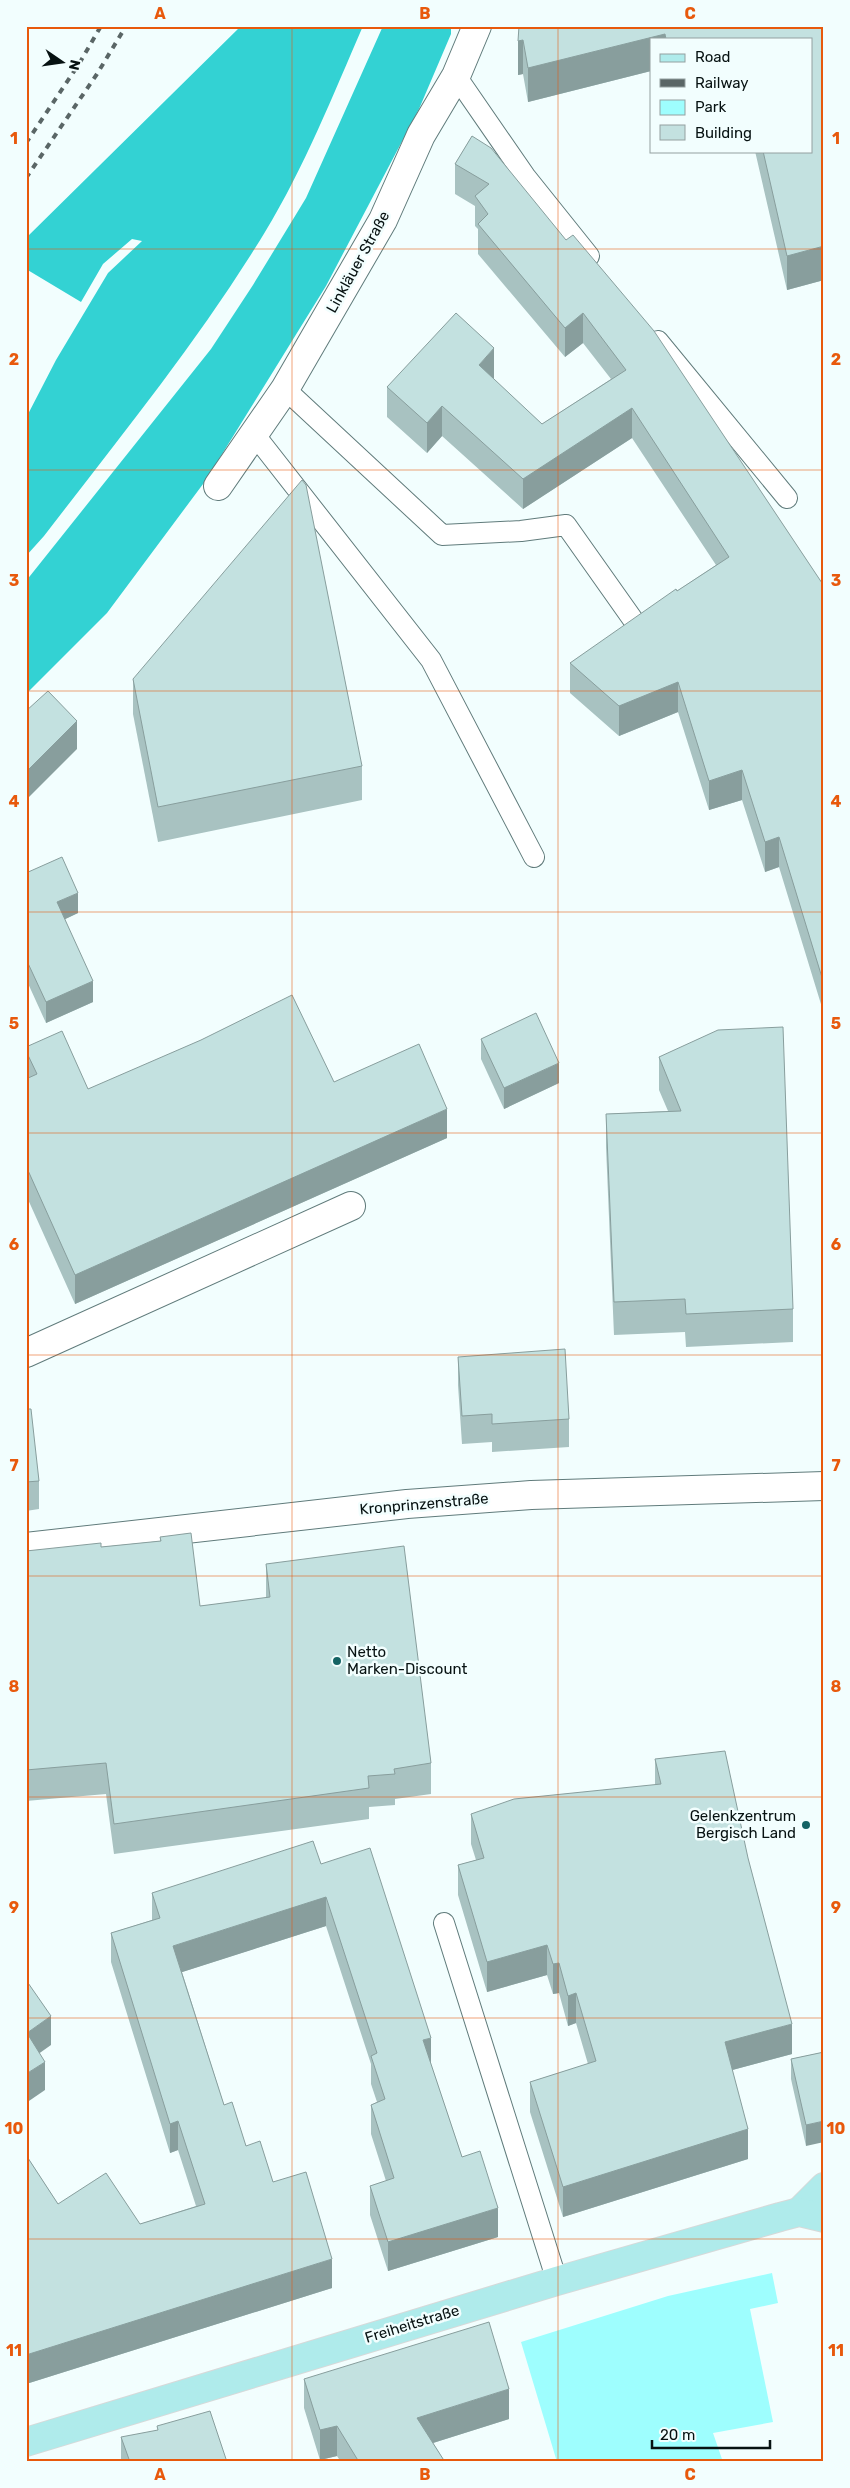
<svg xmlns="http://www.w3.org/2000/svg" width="850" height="2488" font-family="Rubik,sans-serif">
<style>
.green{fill:#9efefe}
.forest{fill:#33d2d3}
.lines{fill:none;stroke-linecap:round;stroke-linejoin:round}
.lane-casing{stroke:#607b7b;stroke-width:22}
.street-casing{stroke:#607b7b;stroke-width:30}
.primary-casing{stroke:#d7d9d9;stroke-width:30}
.lane{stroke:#fff;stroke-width:20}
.street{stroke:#fff;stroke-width:28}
.primary{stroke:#afebeb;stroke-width:28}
.rail{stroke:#5a6666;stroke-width:4;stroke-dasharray:6 6;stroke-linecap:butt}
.wall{fill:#a8c2c1}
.shaded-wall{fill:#889e9d}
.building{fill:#c3e1e0;stroke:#889e9d}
.grid{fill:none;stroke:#e8590c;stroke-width:1;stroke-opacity:0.55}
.poi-dot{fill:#146364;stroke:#f2fefe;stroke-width:2}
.labels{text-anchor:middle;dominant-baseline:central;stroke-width:5;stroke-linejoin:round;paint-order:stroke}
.street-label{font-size:15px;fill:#071212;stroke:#f2fefe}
.poi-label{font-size:15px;fill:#071212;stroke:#f2fefe;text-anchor:start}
.neatline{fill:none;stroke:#e8590c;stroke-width:2}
.grid-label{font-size:16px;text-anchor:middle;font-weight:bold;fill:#e8590c}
</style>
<rect width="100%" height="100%" fill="#f2fefe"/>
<polygon class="green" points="772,2273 778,2303 750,2309 773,2422 713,2433 723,2462 557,2462 521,2342 668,2296"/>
<g class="forest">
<path d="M241,26H363C333,95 304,168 265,232C200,339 120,437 44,536L26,556V418L56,360L108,273L142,241L132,239L103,264L81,302L26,269V238Z"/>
<polygon points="383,26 451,26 451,34 419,109 326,286 206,480 107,613 26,694 26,581 211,349 253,285 306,198"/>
</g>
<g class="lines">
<defs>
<g id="lane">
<polyline points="456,76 525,176 589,256"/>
<polyline points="658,341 787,498"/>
<polyline points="285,389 442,535 521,531 566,525 636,624"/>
<polyline points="254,434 431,660 534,857"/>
<polyline points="444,1923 557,2281"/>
</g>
<g id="street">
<polyline points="218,486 285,389 383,220 421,135 456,76 477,26"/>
<polyline points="26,1353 351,1206"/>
<polyline points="26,1547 407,1504 531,1495 824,1486"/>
</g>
<g id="primary">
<polyline points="799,2212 824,2187"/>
<polyline points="26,2442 557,2281 780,2217 799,2212 824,2218"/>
</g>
</defs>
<use href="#lane" class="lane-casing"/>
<use href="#street" class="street-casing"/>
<use href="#primary" class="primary-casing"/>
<use href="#lane" class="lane"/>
<use href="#street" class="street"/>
<use href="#primary" class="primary"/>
<g class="rail">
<polyline points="26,143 79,64 101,26"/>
<polyline points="26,178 97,74 126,26"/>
</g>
</g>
<g class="wall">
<polygon points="519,26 824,26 824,280 787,290 755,151 811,151 811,39 651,39 651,71 528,102 523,74 518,75"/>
<polygon points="472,136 824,586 824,1014 779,867 765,872 742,800 709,810 678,712 619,736 570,693 570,663 677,591 716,565 632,438 523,509 442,436 427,453 387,417 387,387 494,378 493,379 542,424 611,379 583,343 565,357 478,254 478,229 475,226 475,206 455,194 455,164"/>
<polygon points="133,679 362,766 362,800 158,842 133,714"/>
<polygon points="26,873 78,913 65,919 93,1002 46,1023 26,979"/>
<polygon points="481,1039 559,1083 504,1109 481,1059"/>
<polygon points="26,1047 88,1089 334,1082 447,1138 75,1304 26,1195"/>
<polygon points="659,1057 793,1309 793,1342 686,1347 685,1332 614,1335 606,1147 606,1114 668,1111 659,1090"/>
<polygon points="458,1357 569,1419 569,1447 492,1452 492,1442 462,1444 458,1385"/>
<polygon points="26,1409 39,1481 39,1509 26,1511"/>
<polygon points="160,1537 200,1606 266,1598 266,1564 431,1763 431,1794 395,1799 395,1805 369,1807 369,1819 114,1854 106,1794 26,1801 26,1551 101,1547 160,1541"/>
<polygon points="655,1759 792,2054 732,2070 748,2159 563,2217 530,2112 530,2082 588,2064 576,2023 568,2026 559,1993 553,1994 547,1975 487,1992 458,1895 458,1865 476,1860 471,1844 471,1814 655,1785"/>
<polygon points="321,1864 431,2065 462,2157 498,2237 388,2271 370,2215 370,2186 386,2181 371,2134 371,2105 377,2102 371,2084 371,2064 326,1926 182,1972 224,2105 246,2146 273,2182 332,2288 26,2384 26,2155 58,2204 140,2224 196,2206 178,2150 170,2153 111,1962 111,1933 152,1920 152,1893"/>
<polygon points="824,2052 806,2146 791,2079 791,2059"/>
<polygon points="304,2379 509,2419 433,2443 445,2462 341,2462 337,2456 320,2460 304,2408"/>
<polygon points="121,2437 227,2462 121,2462"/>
</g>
<g class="shaded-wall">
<polygon points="665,34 665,39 651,39 651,71 528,102 528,68"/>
<polygon points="523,40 523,74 518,75 518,41"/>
<polygon points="824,246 824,280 787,290 787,256"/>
<polygon points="583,313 583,343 565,357 565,328"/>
<polygon points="494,348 494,378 479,395 479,365"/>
<polygon points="442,406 442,436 427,453 427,423"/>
<polygon points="632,408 632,438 523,509 523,479"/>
<polygon points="678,682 678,712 619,736 619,706"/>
<polygon points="77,721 77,749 26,800 26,772"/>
<polygon points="742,770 742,800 709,810 709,781"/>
<polygon points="779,837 779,867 765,872 765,842"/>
<polygon points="78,893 78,913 57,923 57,902"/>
<polygon points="93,981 93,1002 46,1023 46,1002"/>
<polygon points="559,1063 559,1083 504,1109 504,1088"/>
<polygon points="447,1109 447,1138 75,1304 75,1275"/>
<polygon points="28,1294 28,1325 26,1325 26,1295"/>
<polygon points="326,1897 326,1926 173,1975 173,1946"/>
<polygon points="547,1945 547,1975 487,1992 487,1962"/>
<polygon points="559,1963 559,1993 553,1994 553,1964"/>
<polygon points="576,1993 576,2023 568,2026 568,1996"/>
<polygon points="51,2016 51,2045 27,2062 27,2033"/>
<polygon points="792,2024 792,2054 725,2072 725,2042"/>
<polygon points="431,2038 431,2066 423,2040"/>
<polygon points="45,2062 45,2090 26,2103 26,2074"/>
<polygon points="178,2121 178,2150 170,2153 170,2124"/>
<polygon points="824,2121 824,2142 806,2146 806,2125"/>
<polygon points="748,2129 748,2159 563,2217 563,2187"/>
<polygon points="498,2208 498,2237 388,2271 388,2242"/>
<polygon points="332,2259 332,2288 26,2384 26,2355"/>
<polygon points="509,2389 509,2419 417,2448 417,2418"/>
<polygon points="337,2426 337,2456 320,2460 320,2430"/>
</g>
<g class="building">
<polygon points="519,26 824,26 824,246 787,256 763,151 811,151 811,39 666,39 665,34 528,68 523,40 518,41"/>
<polygon points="472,136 491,148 566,240 573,235 654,331 824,586 824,984 779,837 765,842 742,770 709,781 678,682 619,706 570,663 676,589 677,591 729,557 632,408 523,479 442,406 427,423 387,387 456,313 494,348 479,365 542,424 626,370 583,313 565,328 478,224 488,214 475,196 489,184 455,164"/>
<polygon points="302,480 306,485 362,766 158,807 133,679"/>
<polygon points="48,691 77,721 26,772 26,711"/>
<polygon points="62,857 78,893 57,902 93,981 46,1002 26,959 26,873"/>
<polygon points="292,995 334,1082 419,1044 447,1109 75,1275 26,1166 26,1079 37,1074 26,1051 26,1047 62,1031 88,1089 201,1040"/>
<polygon points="536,1013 559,1063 504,1088 481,1039"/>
<polygon points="783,1027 793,1309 686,1314 685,1299 614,1302 606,1114 681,1111 659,1057 718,1030"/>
<polygon points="565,1349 569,1419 492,1424 492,1414 462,1416 458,1357"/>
<polygon points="26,1409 31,1409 39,1481 26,1482"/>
<polygon points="191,1533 200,1606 270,1597 266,1564 404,1546 431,1763 394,1769 395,1774 368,1776 369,1788 114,1824 106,1763 26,1770 26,1551 101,1543 101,1547 161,1541 160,1537"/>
<polygon points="725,1751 748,1858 792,2024 725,2042 748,2129 563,2187 530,2082 596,2061 576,1993 568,1996 559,1963 553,1964 547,1945 487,1962 458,1865 484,1858 471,1814 514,1799 661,1784 655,1759"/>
<polygon points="313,1841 321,1864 370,1848 431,2038 423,2040 462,2157 480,2151 498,2208 388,2242 370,2186 394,2178 371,2105 385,2099 371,2056 377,2053 326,1897 173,1946 224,2105 232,2102 246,2146 260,2141 273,2182 306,2172 332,2259 26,2355 26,2155 58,2204 106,2173 140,2224 205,2204 178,2121 170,2124 111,1933 160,1918 152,1893"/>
<polygon points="26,1980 51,2016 27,2033 45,2062 26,2074"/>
<polygon points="824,2052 824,2121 806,2125 791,2059"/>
<polygon points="489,2322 509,2389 417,2418 445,2462 359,2462 337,2426 320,2430 304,2379"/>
<polygon points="210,2411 227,2462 130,2462 121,2437 158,2430 157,2426"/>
</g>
<path class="grid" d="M292,26V2462M558,26V2462M26,249H824M26,470H824M26,691H824M26,912H824M26,1133H824M26,1355H824M26,1576H824M26,1797H824M26,2018H824M26,2239H824"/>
<g class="poi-dot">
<circle cx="337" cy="1661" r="5"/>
<circle cx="806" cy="1825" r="5"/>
</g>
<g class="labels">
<g class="street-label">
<text transform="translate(358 262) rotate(-61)">Linkläuer Straße</text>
<text transform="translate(424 1504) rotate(-5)">Kronprinzenstraße</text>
<text transform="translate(412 2324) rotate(-17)">Freiheitstraße</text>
</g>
<g class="poi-label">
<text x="347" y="1652">Netto<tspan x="347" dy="17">Marken-Discount</tspan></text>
<text x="796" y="1816" text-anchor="end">Gelenkzentrum<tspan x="796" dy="17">Bergisch Land</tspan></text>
</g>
</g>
<rect width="850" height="2488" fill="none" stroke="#f2fefe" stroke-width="55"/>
<rect x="650" y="38" width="162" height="115" fill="#f2fefe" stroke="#94a0a0"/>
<rect x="660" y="54" width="25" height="8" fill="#afebeb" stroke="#94a0a0"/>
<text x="695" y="62" font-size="15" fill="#071212">Road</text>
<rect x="660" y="79" width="25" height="8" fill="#5a6666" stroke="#94a0a0"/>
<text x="695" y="88" font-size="15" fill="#071212">Railway</text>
<rect x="660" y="100" width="25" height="15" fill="#9efefe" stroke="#94a0a0"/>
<text x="695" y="112" font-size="15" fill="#071212">Park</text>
<rect x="660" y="125" width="25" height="15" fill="#c3e1e0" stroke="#94a0a0"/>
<text x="695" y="138" font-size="15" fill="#071212">Building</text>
<g transform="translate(62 62) rotate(103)" stroke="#f2fefe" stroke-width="4" paint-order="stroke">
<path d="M0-4L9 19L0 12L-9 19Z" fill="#071212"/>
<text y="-8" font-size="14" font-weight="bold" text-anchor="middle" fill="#071212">N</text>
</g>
<path d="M652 2440v8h118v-8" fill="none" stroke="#071212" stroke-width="2.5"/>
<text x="660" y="2440" font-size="15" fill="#071212" stroke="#f2fefe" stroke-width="4" paint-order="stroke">20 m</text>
<rect x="28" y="28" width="794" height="2432" class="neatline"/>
<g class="grid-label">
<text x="160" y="19">A</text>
<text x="425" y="19">B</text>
<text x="690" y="19">C</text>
<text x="14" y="144">1</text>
<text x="836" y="144">1</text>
<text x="14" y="365">2</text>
<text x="836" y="365">2</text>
<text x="14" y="586">3</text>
<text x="836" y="586">3</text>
<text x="14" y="807">4</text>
<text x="836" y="807">4</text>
<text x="14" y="1029">5</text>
<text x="836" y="1029">5</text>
<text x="14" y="1250">6</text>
<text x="836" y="1250">6</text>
<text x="14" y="1471">7</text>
<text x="836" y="1471">7</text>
<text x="14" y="1692">8</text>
<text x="836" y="1692">8</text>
<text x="14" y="1913">9</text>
<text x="836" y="1913">9</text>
<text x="14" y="2134">10</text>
<text x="836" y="2134">10</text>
<text x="14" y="2356">11</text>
<text x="836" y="2356">11</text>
<text x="160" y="2480">A</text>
<text x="425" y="2480">B</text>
<text x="690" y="2480">C</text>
</g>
</svg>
